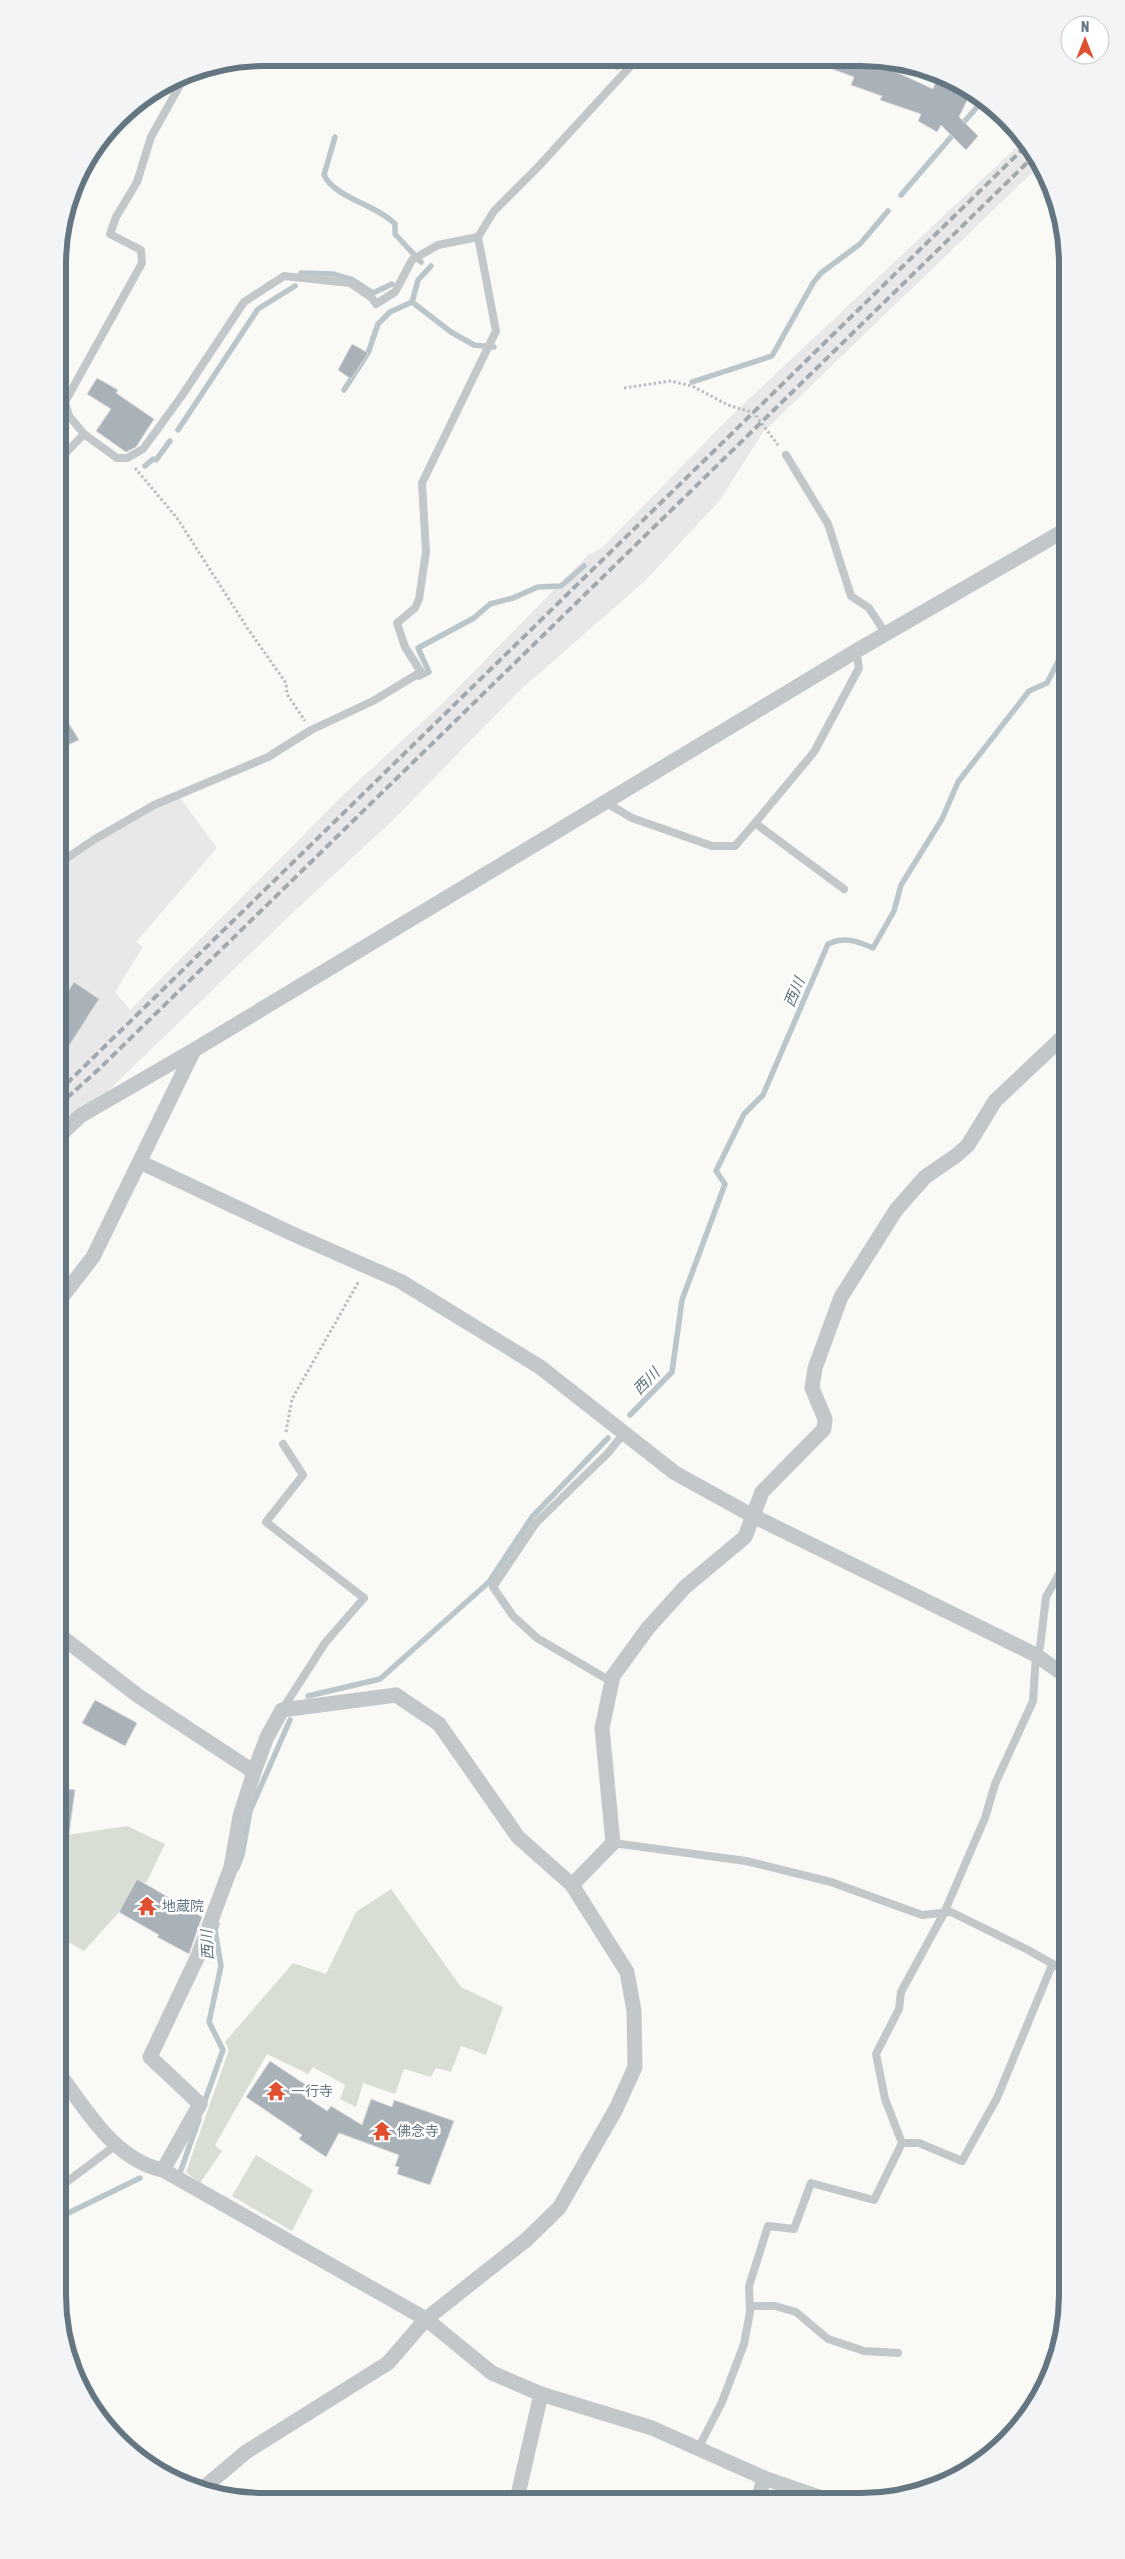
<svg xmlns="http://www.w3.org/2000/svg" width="1125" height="2559" font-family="'Asap Condensed','Noto Sans JP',sans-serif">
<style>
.built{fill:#e7e8e7}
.green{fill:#d9ded5}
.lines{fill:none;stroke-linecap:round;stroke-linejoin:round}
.stream{stroke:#bac6ca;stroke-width:5.5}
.building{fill:#a9b2b8;stroke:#dbdad9}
.path{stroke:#babec1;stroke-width:3;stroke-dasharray:2.5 2.5;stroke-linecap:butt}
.lane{stroke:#c2c7ca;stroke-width:8}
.street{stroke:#c2c7ca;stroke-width:15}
.rail{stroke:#a1a9ae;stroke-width:4;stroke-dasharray:8 4;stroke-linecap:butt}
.labels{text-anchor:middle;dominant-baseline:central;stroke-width:5;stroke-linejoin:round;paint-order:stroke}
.poi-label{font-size:14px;fill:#647681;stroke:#fff;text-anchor:start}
.water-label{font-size:15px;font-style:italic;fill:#5f757b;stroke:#fff}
.rim{fill:none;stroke:#647681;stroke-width:6}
</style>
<rect width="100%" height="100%" fill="#f9f9f6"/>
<polygon class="built" points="1023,141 1041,164 763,432 720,500 646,580 518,692 393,820 286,919 58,1139 58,864 178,795 217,848 136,942 143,947 115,992 130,1010 343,795 443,703 588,555 603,547 732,415"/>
<g class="green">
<polygon points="127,1826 165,1844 146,1883 137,1879 119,1912 84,1951 58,1936 58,1832 67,1835"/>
<polygon points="391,1889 461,1987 503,2007 486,2055 461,2046 451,2072 436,2068 431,2077 404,2069 395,2094 363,2083 356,2107 340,2099 345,2085 313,2067 308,2074 267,2054 215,2145 222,2151 200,2183 186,2172 229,2050 225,2042 293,1963 326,1974 356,1912"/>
<polygon points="256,2155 313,2190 292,2231 232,2196"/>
</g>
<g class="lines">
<g class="stream">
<polyline points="617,67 626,60"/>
<path d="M335,137L324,175C335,198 377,205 395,224V234L421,262"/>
<polyline points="901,195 983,100"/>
<polyline points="301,273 333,274 353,280 373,293 392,284"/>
<polyline points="412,302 418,280 431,266"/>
<polyline points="692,382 772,356 813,283 821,273 860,244 888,211"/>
<polyline points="344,390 368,353 378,324 390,312 412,302 451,332 474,345 494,347"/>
<polyline points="178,430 258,309 295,286"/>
<polyline points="145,466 153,459 156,460 170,441"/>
<polyline points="419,677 429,672 418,648 474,618 490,604 513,598 538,587 561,586 584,566"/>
<path d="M630,1415L672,1372L682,1300L725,1184L716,1171L744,1114L763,1095L828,944C844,936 857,941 873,948L894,911L901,885L942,819L958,782L1029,691L1047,683L1067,644"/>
<polyline points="308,1696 380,1679 489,1582 532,1517 608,1438"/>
<polyline points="237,1868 242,1855 250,1811 290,1720"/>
<polyline points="203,2106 223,2050 209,2022 221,1966 215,1930 217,1924"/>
<polyline points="181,2170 199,2119"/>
<polyline points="58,2218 140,2178"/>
</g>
</g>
<g class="building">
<polygon points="816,61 872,61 933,89 939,74 952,79 971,92 959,117 978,136 966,150 941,125 937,132 918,121 921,114 880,100 882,96 851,85 854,77 816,63"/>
<polygon points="352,344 368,353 351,379 338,370"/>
<polygon points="97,378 118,390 116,393 154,419 136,447 126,452 96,431 111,409 87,394"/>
<polygon points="58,706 79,740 63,747 58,738"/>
<polygon points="74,982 99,999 58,1063 58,1007"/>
<polygon points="95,1700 137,1723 125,1746 82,1723"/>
<polygon points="58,1788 75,1790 67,1849 58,1848"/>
<polygon points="137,1879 202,1917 189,1954 157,1937 159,1935 119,1912"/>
<polygon points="270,2061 306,2085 300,2093 327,2111 331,2106 362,2125 371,2099 392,2107 394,2100 454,2121 430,2185 397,2174 399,2167 395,2166 399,2155 339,2133 326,2157 299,2139 302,2135 246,2097"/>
</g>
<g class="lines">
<g class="path">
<polyline points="624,388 670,381 692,386 728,405 754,413 778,445"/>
<polyline points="135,468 177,518 248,629 286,683 287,694 305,721"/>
<polyline points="286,1432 292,1399 359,1281"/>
</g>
<g class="lane">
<polyline points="84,434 69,416 65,402 142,263 141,250 110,234 116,217 137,182 151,137 180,85 197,71"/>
<polyline points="786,455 828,524 851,596 869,608 886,634"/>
<polyline points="58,461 84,434 117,458 127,458 143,449 181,397 244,302 284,276 350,283 372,298 376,304 395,292 412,260 438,245 478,237"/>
<polyline points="605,802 632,818 712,846 735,846 755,823"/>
<polyline points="58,864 95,839 154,805 268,757 311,730 373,701 421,672 405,647 397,623 415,608 419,599 426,552 422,483 496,331 478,237 494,211 538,167 636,60"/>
<polyline points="844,889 755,823 814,752 859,668 856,651"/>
<polyline points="612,1682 537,1638 513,1616 493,1587 536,1523 608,1453 624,1433"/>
<polyline points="282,1710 325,1643 364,1598 266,1522 303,1475 283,1444"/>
<polyline points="613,1843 746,1861 831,1882 922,1915 951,1912 1028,1950 1067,1972"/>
<polyline points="902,2143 919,2143 962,2161 997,2098 1052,1965"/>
<polyline points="58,2196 60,2187 116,2145"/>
<polyline points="750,2306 775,2306 796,2312 828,2339 864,2351 898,2353"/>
<polyline points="698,2449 722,2402 744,2344 750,2312 749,2286 768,2226 794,2229 811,2183 874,2200 902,2143 885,2099 876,2054 899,2009 901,1992 944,1913 985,1818 995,1784 1033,1701 1036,1655 1040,1647 1046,1597 1067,1560"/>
</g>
<g class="street">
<polyline points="58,1137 80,1116 194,1050 856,651 1067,529"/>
<polyline points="140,1162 295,1235 400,1281 540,1367 675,1473 753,1516 1036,1655 1067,1677"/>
<polyline points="58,1302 93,1257 194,1050"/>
<polyline points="58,1634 137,1695 254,1772"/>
<polyline points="572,1885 613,1843 602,1728 613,1676 648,1628 685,1587 745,1537 762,1492 824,1429 825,1419 812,1388 815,1368 841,1297 896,1210 925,1177 957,1155 968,1145 995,1101 1067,1033"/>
<path d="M58,2072C86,2109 114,2160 163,2170L426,2319L492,2373L541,2394L652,2428L764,2478L831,2501"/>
<polyline points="163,2170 200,2104 150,2057 197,1958 231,1867 240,1816 254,1772 267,1737 282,1710 396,1695 439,1724 518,1837 572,1885 627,1972 634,2011 635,2067 616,2109 559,2208 526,2240 426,2319 388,2363 246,2452 201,2490"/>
<polyline points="517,2499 541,2394"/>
<polyline points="758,2501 764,2478"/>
</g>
<g class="rail">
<polyline points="58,1092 1027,145"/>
<polyline points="58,1106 99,1069 1035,155"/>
</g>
</g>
<defs>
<symbol id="temple-bare" viewBox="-9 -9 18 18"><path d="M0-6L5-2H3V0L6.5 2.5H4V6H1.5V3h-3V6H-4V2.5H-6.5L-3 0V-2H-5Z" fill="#e04f2f" stroke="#fff" stroke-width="2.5" paint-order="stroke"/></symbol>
</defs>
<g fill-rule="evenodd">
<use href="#temple-bare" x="133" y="1892" width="28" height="28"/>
<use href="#temple-bare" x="262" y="2077" width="28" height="28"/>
<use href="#temple-bare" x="368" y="2117" width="28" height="28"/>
</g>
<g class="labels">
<g class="poi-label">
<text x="162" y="1906">地蔵院</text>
<text x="291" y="2091">一行寺</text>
<text x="397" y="2131">佛念寺</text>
</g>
<g class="water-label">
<text transform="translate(794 992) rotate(-67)">西川</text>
<text transform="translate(646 1381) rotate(-46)">西川</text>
<text transform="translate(207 1945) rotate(-93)">西川</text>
</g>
</g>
<path d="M0 0H1125V2559H0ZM264 66H861A198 198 0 0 1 1059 264V2295A198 198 0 0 1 861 2493H264A198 198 0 0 1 66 2295V264A198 198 0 0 1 264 66Z" fill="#f3f4f5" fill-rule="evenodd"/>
<path class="rim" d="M264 66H861A198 198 0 0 1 1059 264V2295A198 198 0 0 1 861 2493H264A198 198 0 0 1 66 2295V264A198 198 0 0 1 264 66Z"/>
<g transform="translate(1085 40)"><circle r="24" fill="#ffffff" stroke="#c1c8cd"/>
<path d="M0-4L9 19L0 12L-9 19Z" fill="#e04f2f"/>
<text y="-8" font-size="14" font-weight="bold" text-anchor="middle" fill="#647681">N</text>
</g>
</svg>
